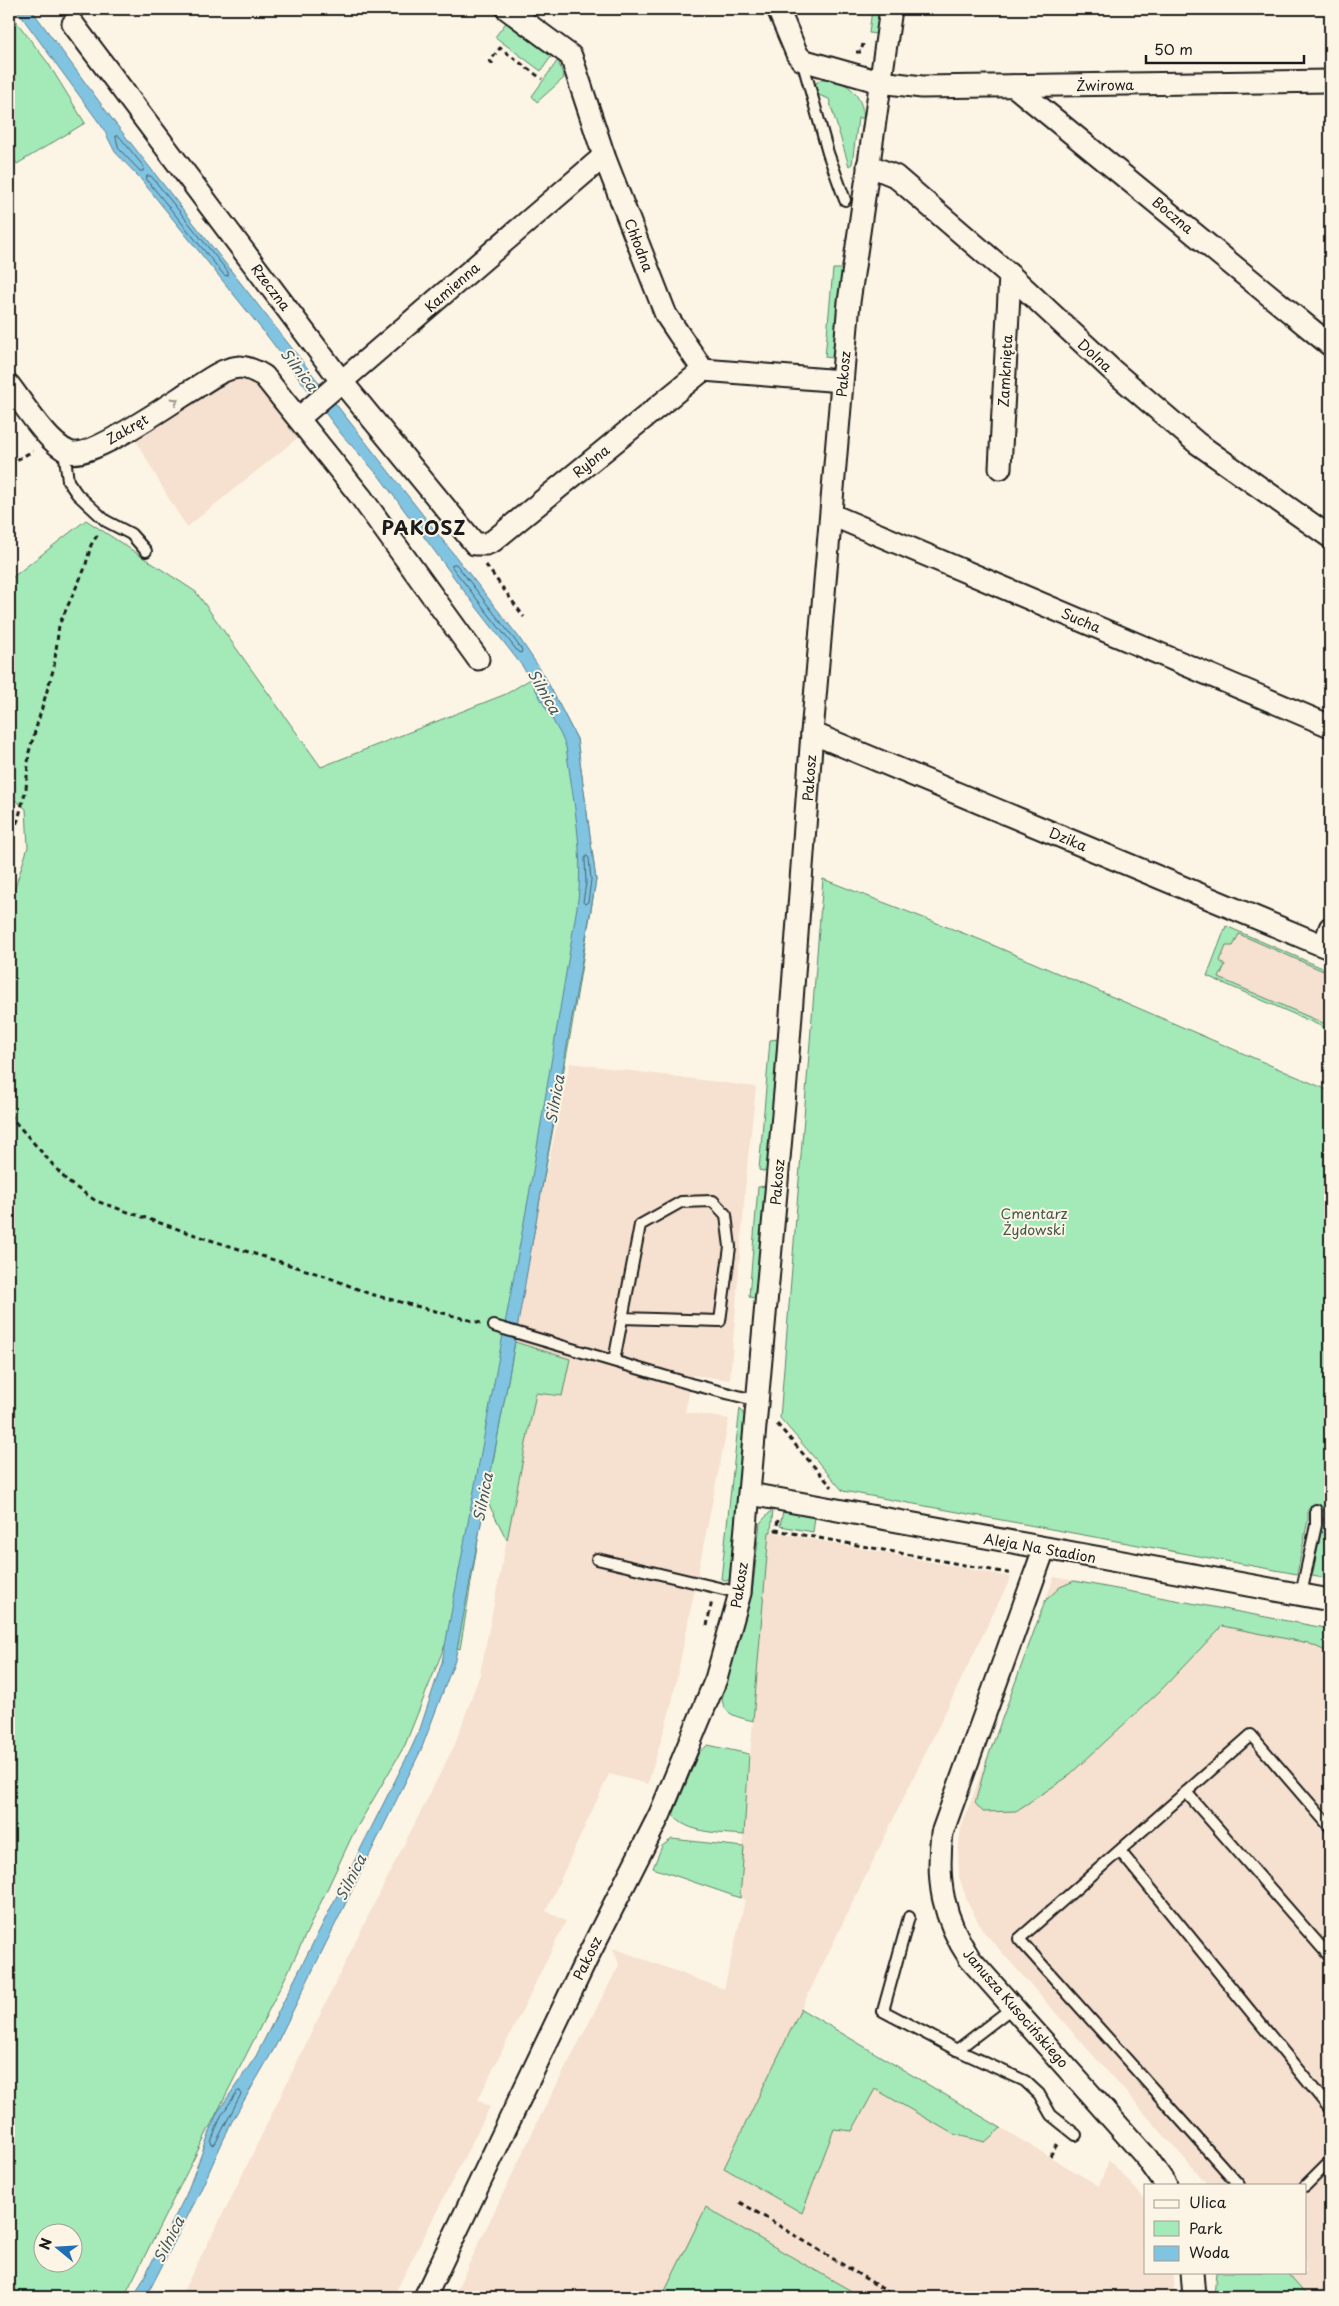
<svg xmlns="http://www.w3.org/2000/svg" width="1339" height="2306" font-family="'Playpen Sans',sans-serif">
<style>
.built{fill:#f6e0cf}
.green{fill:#a3eab8;stroke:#60836a;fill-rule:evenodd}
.water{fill:#81c4e2;stroke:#598193}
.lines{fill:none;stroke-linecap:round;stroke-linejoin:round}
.shore{stroke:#445f6b;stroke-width:1}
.service-casing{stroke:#1c1c1c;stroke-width:14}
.minor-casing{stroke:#1c1c1c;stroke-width:25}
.path{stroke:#1c1c1c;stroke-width:3;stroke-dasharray:5 4;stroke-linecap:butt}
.service{stroke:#fcf5e5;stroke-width:10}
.minor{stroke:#fcf5e5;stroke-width:21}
.oneway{stroke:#97938b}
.labels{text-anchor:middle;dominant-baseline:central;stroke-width:4;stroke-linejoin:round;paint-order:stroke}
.street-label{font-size:14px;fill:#1c1c1c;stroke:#fcf5e5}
.park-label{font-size:14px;fill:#445a4b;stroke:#fcf5e5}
.water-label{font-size:15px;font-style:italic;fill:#3f5761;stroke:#fcf5e5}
.district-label{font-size:19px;font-weight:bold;letter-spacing:1px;fill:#1c1c1c;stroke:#fcf5e5}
</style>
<rect width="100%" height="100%" fill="#fcf5e5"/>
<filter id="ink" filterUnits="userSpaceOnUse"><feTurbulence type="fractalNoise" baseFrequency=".02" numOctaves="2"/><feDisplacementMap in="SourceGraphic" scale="10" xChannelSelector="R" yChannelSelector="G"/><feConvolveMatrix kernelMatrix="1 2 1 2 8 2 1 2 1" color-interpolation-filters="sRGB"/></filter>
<g filter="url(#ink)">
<g class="built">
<polygon points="239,375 256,381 300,436 187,527 169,499 134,437"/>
<polygon points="1226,926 1327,970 1330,965 1330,1030 1207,976"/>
<polygon points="570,1063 756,1087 747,1167 730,1380 693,1375 685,1412 729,1419 671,1707 648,1784 609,1774 546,1911 566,1921 478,2100 490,2107 393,2297 180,2297 232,2196 368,1916 455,1744 480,1674 536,1393 570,1359 515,1342 539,1207"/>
<polygon points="769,1531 1011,1577 801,2009 1099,2186 1109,2160 1145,2199 1145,2272 1174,2272 1174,2297 453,2297 539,2119 619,1965 613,1948 724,1989 745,1900 740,1898 740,1877"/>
<polygon points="1054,1577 1330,1629 1330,2297 1308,2297 1286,2272 1305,2272 1305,2185 1208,2185 983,1931 968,1903 959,1877 958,1852 961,1828"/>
</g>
<g class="green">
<polygon points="872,9 880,9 876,34 869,33"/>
<polygon points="9,12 48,63 85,123 17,164 9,149"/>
<polygon points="508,20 553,54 541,71 495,37"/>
<polygon points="558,60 564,78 537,102 532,96"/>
<path d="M822,79C847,78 862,95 864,118H858L852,164L849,166L829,99L816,94V83Z"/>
<polygon points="833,269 842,269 832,358 825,357"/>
<path d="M86,520L196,592L321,767L506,694L542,672L577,739L596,880L571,1031L485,1498L460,1649L445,1645L405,1745L353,1834L290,1968L124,2297H9V906L28,847L26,809L9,795V580ZM42,2234H72V2264H42Z"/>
<polygon points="823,879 981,940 1330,1091 1330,1579 1312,1576 1325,1512 1308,1509 1308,1520 1297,1574 843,1491 780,1418"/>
<polygon points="1226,926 1327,970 1330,965 1330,974 1239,934 1233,946 1226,946 1220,961 1225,965 1219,978 1330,1026 1330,1030 1207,976"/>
<polygon points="779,1039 767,1172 759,1170 770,1040"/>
<polygon points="766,1186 756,1298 749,1297 758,1187"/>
<polygon points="515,1342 570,1359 562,1396 536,1393 507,1540 486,1499"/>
<polygon points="740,1408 747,1420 729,1581 721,1579"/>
<path d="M773,1509L771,1532H769L753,1721C739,1717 724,1716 722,1699L752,1594L760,1523Z"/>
<polygon points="783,1511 815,1517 813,1532 780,1526"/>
<polygon points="1074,1581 1330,1629 1330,1653 1308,1643 1222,1626 1161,1690 1066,1778 1016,1811 983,1812 975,1803 987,1760 1045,1601 1060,1587"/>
<path d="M708,1745L749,1754L744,1835C723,1833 687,1834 673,1815L699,1752Z"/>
<polygon points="672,1839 744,1847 740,1898 653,1868 662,1846"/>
<polygon points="801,2009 1001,2128 985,2142 953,2134 875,2089 852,2131 834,2129 802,2213 724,2168"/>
<polygon points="706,2207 715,2213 862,2297 662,2297"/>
<polygon points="1216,2272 1286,2272 1308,2297 1214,2297"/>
</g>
<path class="water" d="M16,9H31L115,123L518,636L544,675L577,739L596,880L506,1392L455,1660L421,1750L275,2047L231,2123L198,2196L146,2297H134L186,2195L217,2113L256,2056L410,1751L420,1729L442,1662L529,1195L577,907C585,854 573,800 566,747L561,735L523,667L467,595L379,476L342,435L268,337L139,177L115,152L103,128Z"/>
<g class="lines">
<g class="shore">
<polygon points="116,136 119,136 144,167 143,171 140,171 119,149"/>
<polygon points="147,176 151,176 228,272 228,276 224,275 147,180"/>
<polygon points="453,564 456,564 514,639 522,650 521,653 518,652 452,567"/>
<polygon points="587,856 589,858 591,880 588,902 585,904 583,902 586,883 585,859"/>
<polygon points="240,2091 241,2094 215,2144 212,2145 211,2142 221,2116 237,2092"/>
</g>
<defs>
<g id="service">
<polyline points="802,60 828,153 845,200"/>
<polyline points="64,449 68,481 77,494 106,521 131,534 146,551"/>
<polyline points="494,1326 691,1384 758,1401"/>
<polyline points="614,1361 640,1225 681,1202 713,1201 726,1215 730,1247 720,1321 622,1318"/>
<polyline points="597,1559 740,1593"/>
<polyline points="1301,1594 1316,1525 1316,1510"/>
<polyline points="1186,1792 1330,1957"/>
<polyline points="1120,1851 1330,2109"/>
<polyline points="909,1917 883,2011 957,2050 1013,2007"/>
<polyline points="957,2050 1025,2081 1039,2094 1051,2115 1076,2135"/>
<polyline points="1239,2185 1019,1939 1251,1735 1330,1827"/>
<polyline points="1305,2186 1330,2161"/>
</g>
<g id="minor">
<polyline points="507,9 571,56 604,156 666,315 703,370 842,381"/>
<polyline points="778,9 797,54 802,60 880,82 922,87 1330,81"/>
<polyline points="73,24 342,382 475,544 486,544 493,541 703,370"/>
<polyline points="1014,86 1330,345"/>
<polyline points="868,165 895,176 1010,275 1112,370 1197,443 1330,537"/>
<path d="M9,385C23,403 48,444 69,452C90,460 171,403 192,390C207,381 222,368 240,367C248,367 257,372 264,376L361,497L478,659"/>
<polyline points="299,418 604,156"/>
<polyline points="1000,468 1010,275"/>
<polyline points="832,515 1330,726"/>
<polyline points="812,733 1324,946 1330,928"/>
<polyline points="750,1494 1330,1600"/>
<path d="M1044,1549L942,1833C936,1882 943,1918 970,1959L1147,2158L1166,2185"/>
<polyline points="1192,2272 1194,2297"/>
<polyline points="425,2297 588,1956 660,1814 716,1679 740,1593 786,1081 812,733 849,302 891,9"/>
</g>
</defs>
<use href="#service" class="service-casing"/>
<use href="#minor" class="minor-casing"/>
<g class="path">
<polyline points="856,52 861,52 863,44"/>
<polyline points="493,64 490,61 500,48 542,79"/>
<polyline points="9,464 33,451"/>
<polyline points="486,565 524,617"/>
<polyline points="9,840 18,820 26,789 29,752 54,667 59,625 85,568 91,545 98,534"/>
<polyline points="1326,908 1330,893"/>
<polyline points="9,1115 68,1182 96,1201 204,1238 325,1276 370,1294 481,1323"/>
<polyline points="777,1424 832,1487"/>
<polyline points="778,1520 776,1530 1013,1574"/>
<polyline points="707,1626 712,1600"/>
<polyline points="1050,2156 1059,2141"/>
<polyline points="740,2202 896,2297"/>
</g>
<use href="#service" class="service"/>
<use href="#minor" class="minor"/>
</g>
<defs><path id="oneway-chevron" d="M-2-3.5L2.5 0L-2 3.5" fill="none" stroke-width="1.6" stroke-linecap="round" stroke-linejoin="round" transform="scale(1.25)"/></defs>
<use class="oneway" href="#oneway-chevron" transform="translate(175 401) rotate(-31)"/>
</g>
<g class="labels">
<g class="street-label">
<text transform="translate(1105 85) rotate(-1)">Żwirowa</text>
<text transform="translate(1173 215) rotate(40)">Boczna</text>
<text transform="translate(639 245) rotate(69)">Chłodna</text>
<text transform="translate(271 287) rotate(53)">Rzeczna</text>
<text transform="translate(452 287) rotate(-41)">Kamienna</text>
<text transform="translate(1095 355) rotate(43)">Dolna</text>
<text transform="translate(1005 371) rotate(-87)">Zamknięta</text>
<text transform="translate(843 374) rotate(-85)">Pakosz</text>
<text transform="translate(127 429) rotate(-30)">Zakręt</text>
<text transform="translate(591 461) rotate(-39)">Rybna</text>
<text transform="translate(1081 620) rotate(23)">Sucha</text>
<text transform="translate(809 778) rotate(-86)">Pakosz</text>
<text transform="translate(1068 839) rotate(23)">Dzika</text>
<text transform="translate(777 1182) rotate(-85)">Pakosz</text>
<text transform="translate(1040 1548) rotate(10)">Aleja Na Stadion</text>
<text transform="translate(739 1585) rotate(-81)">Pakosz</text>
<text transform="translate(587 1958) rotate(-64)">Pakosz</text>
<text transform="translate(1016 2008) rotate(49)">Janusza Kusocińskiego</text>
</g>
<g class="park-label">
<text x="1034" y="1213">Cmentarz<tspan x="1034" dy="16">Żydowski</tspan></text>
</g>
<g class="water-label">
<text transform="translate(300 369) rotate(52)">Silnica</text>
<text transform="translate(545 691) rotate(60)">Silnica</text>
<text transform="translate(554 1099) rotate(-80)">Silnica</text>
<text transform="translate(482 1497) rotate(-79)">Silnica</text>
<text transform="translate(350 1877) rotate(-63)">Silnica</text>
<text transform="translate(168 2239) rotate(-63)">Silnica</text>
</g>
<g class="district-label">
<text x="424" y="527">PAKOSZ</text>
</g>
</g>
<rect width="1339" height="2306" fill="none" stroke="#fcf5e5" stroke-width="30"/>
<rect x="15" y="15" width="1309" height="2276" fill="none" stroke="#1c1c1c" stroke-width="2" filter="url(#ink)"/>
<rect x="1144" y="2184" width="162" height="90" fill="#fcf5e5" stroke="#a29e95"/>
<rect x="1154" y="2200" width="25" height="8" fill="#fcf5e5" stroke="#a29e95"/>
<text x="1189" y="2208" font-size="15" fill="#1c1c1c">Ulica</text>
<rect x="1154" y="2221" width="25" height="15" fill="#a3eab8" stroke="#a29e95"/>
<text x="1189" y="2234" font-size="15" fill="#1c1c1c">Park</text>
<rect x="1154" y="2246" width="25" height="15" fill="#81c4e2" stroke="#a29e95"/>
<text x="1189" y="2258" font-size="15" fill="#1c1c1c">Woda</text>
<g transform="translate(58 2248) rotate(288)"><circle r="24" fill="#fcf5e5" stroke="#a29e95"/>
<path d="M0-4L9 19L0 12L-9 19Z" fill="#1f6fb2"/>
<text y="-8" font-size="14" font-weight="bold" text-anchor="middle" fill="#1c1c1c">N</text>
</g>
<path d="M1146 55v8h158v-8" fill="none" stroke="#1c1c1c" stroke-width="2.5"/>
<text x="1154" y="55" font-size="15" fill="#1c1c1c" stroke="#fcf5e5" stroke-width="4" paint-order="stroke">50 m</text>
</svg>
